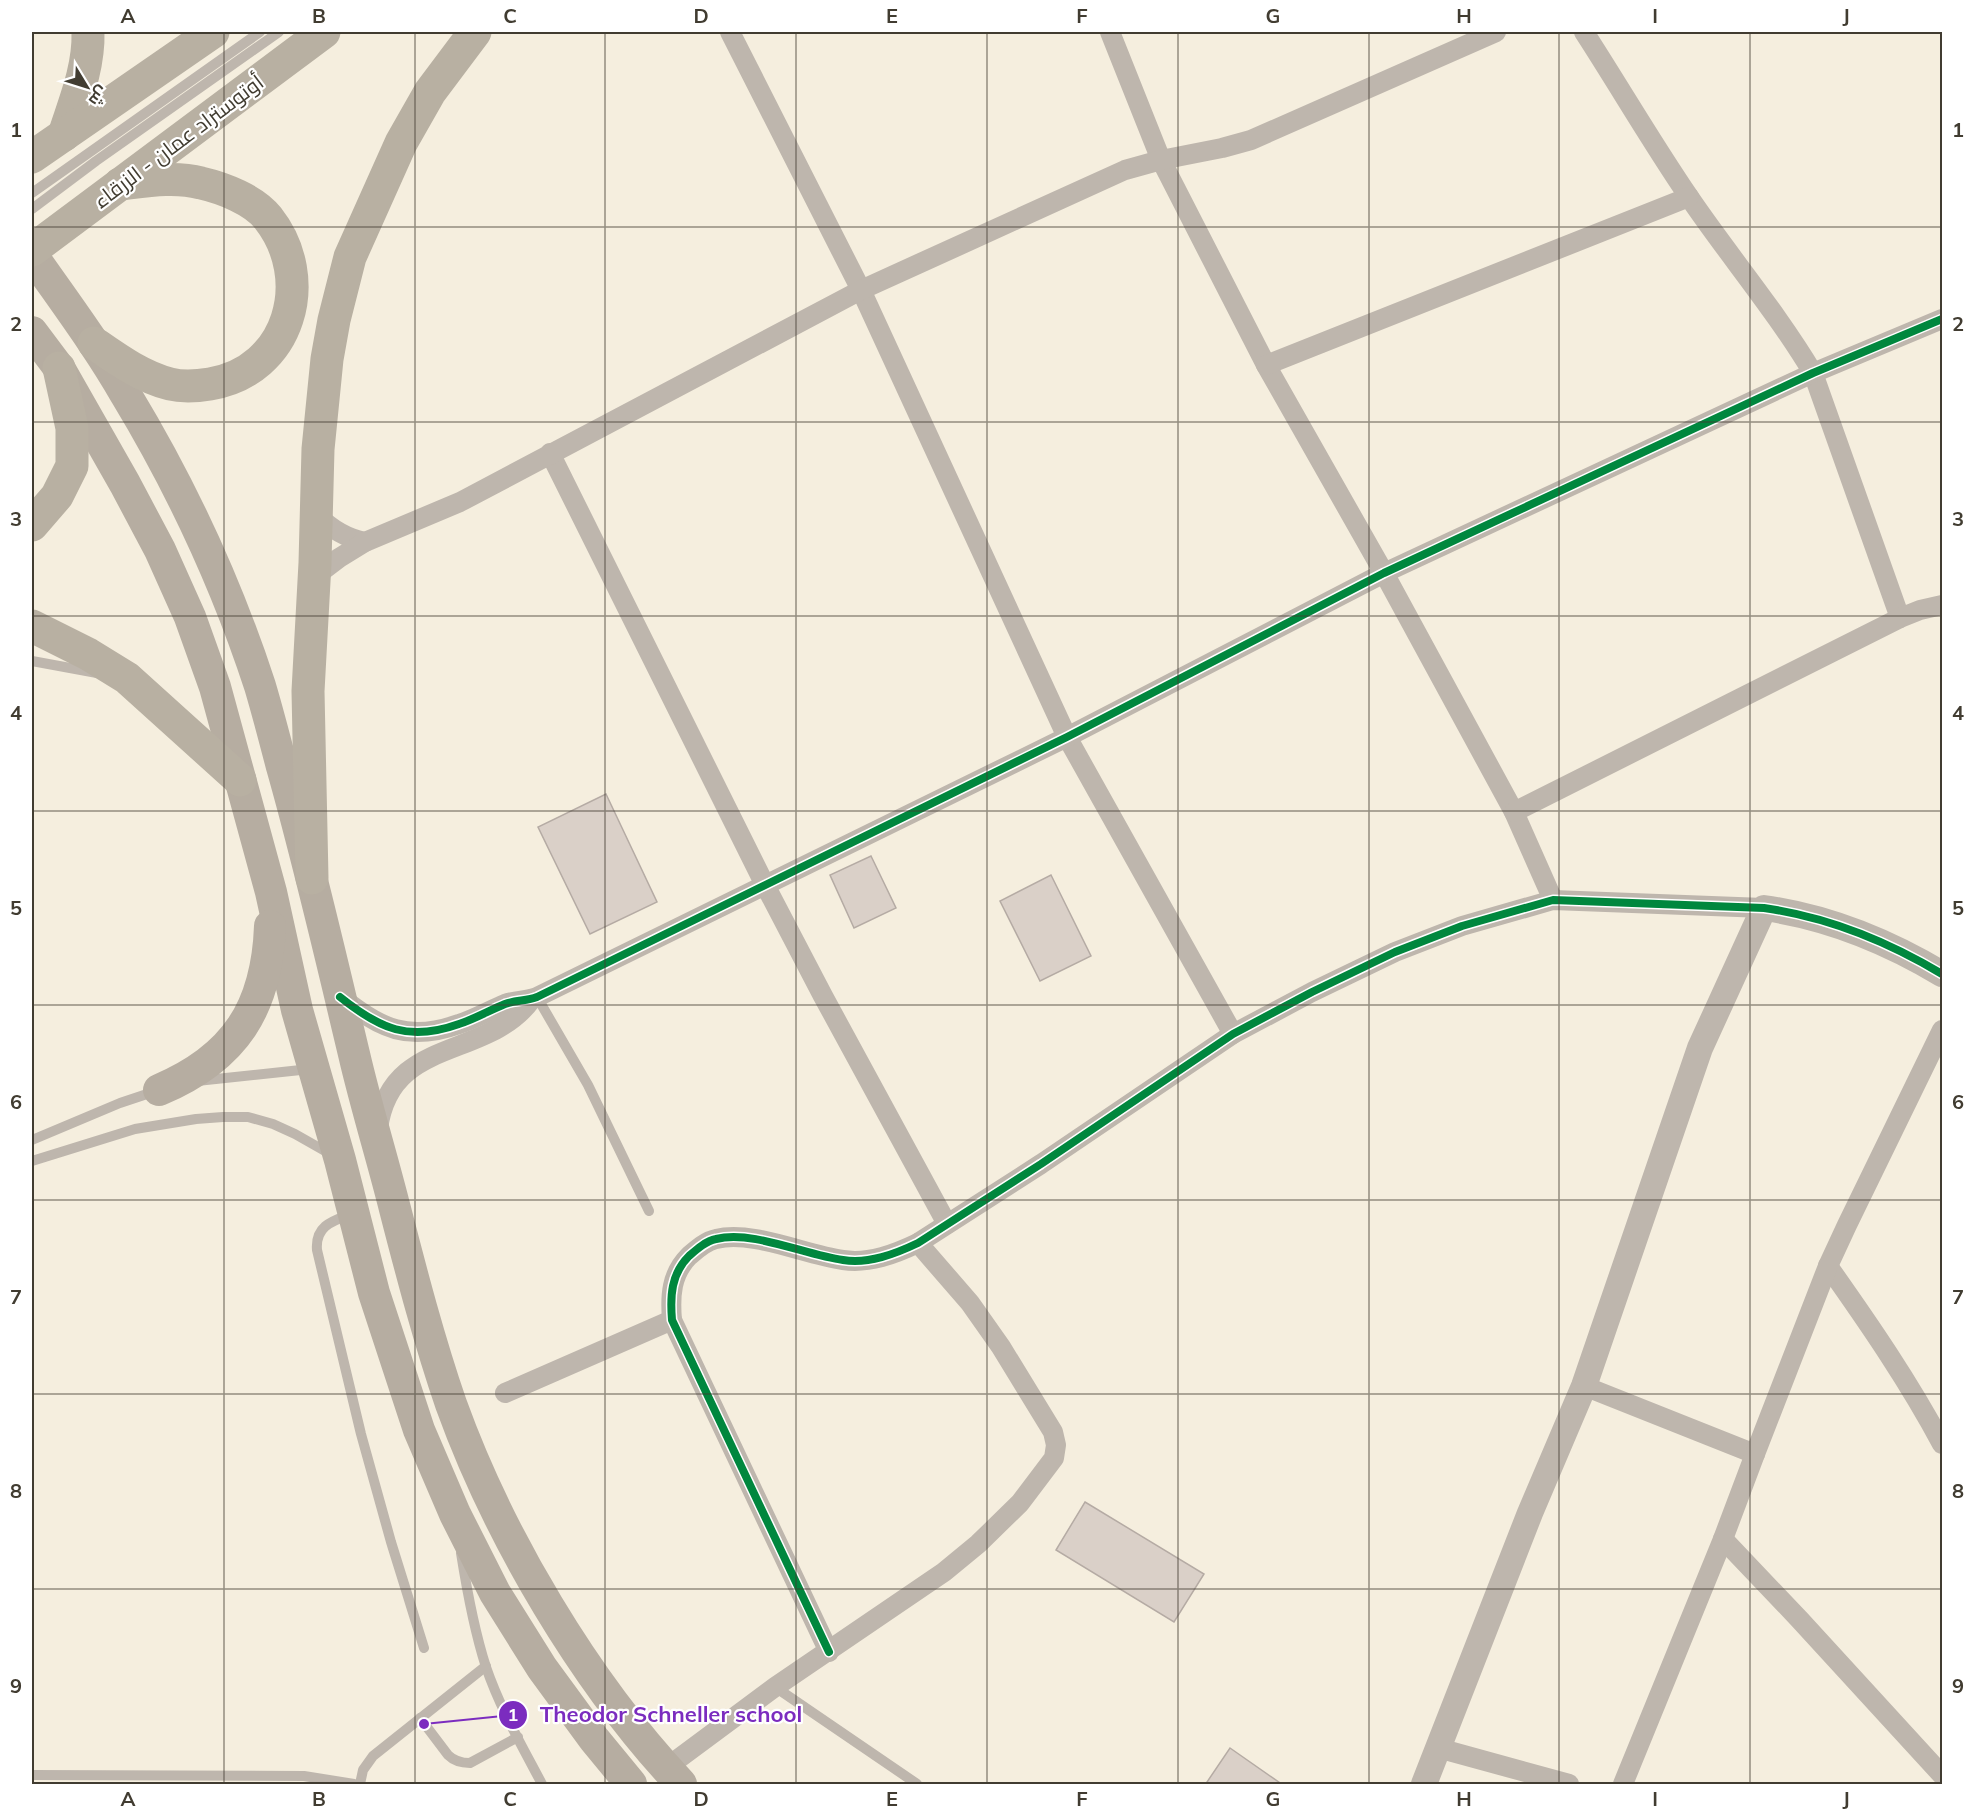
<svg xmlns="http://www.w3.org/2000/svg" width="1974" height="1816" font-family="Mulish,Cairo,sans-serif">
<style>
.building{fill:#dad0c8;stroke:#b5aba4;stroke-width:1.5}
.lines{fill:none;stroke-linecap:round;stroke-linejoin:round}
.service{stroke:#beb6ad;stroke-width:10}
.minor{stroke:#beb6ad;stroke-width:20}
.tertiary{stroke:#beb6ad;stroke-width:26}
.primary{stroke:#b6ada1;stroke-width:32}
.trunk{stroke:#b8b0a2;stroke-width:33}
.cycleway-casing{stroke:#fff;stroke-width:11}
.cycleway{stroke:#00873e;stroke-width:8}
.grid{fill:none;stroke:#413c31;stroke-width:1.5;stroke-opacity:0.55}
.labels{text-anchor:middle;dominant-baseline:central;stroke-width:4.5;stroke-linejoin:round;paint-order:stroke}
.street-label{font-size:21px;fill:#413c31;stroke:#fff}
.leader{fill:none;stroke:#7b2cbf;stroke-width:2}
.callout-dot{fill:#7b2cbf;stroke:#fff;stroke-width:2}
.mark-label{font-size:18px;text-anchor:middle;font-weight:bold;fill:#fff}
.callout-label{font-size:22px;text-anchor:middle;font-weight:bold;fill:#7b2cbf;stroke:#fff;stroke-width:4.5;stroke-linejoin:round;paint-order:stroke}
.neatline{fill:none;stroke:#413c31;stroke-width:2}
.grid-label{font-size:20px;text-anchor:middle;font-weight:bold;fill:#413c31}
</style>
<rect width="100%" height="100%" fill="#f5eede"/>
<g class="building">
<polygon points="606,794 657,902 590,934 538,827"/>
<polygon points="871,856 896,908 854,928 830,875"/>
<polygon points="1051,875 1091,956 1040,981 1000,901"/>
<polygon points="1085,1502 1204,1574 1174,1622 1056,1550"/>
<polygon points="1230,1748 1283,1785 1205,1785"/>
</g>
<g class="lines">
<g class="service">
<polyline points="32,193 260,32"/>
<polyline points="32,209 96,161 279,32"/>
<polyline points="32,661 97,673"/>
<polyline points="537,997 588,1085 649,1211"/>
<polyline points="197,1081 310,1069"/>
<polyline points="32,1140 120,1103 156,1091"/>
<polyline points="32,1161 135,1129 196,1119 223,1117 248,1117 273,1124 295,1134 332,1155"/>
<path d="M351,1214C332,1221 315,1226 317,1250L361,1434L391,1542L424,1648"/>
<path d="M461,1553C467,1591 474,1630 486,1667C500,1708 522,1746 542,1784"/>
<polyline points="775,1687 917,1784"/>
<path d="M420,1718L448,1755C454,1761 461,1763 470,1763L518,1737"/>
<polyline points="32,1775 304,1776 354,1784"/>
<polyline points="360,1784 363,1770 373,1756 486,1666"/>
</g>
<g class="minor">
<polyline points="730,32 861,290 1067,737 1233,1034"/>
<polyline points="1110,32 1161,160 1266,365 1384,573 1514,812 1553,900"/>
<path d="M1584,32C1619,86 1652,143 1689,197C1729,256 1776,311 1813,373L1900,618"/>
<polyline points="1266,365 1689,197"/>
<polyline points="550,453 765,885 823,996 947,1224"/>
<path d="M317,515C331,529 345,538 365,542"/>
<polyline points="314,577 339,558 365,542 460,502 861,290 1125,170 1161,160 1222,148 1251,140 1496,32"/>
<polyline points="1514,812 1900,618 1920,610 1942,605"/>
<path d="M341,997C380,1029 409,1042 459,1024C475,1019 490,1010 505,1004C516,1000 527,1001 537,997L1067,737L1384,573L1813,373L1942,319"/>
<path d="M378,1129C390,1035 487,1061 532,999"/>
<path d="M1828,1266C1869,1324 1909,1382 1942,1444"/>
<polyline points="1584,1386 1755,1454"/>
<polyline points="505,1393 672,1320"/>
<polyline points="1723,1539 1800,1620 1942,1775"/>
<path d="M829,1652L672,1320C670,1296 671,1274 689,1256C697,1249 706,1241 716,1239C753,1230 805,1255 843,1260C869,1264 895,1254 918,1243L1041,1164L1233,1034L1312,992L1395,952L1462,926L1553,900L1764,908"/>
<polyline points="1438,1748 1569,1784"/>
<polyline points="666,1768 775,1687 944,1572 978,1544 1020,1503 1054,1458 1056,1445 1053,1432 1001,1347 970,1303 918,1243"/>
<polyline points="1623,1784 1723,1539 1755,1454 1828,1266 1847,1225 1942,1030"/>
</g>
<path class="tertiary" d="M1424,1784L1530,1513L1584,1386L1700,1048L1764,908C1828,917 1887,941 1942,974"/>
<g class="primary">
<path d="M32,255C64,301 98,346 126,395C181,486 227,585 260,686C268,713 275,740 282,767C309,862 331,958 354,1054C366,1106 382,1157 395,1209C412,1275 429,1340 451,1404C499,1537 585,1682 681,1784"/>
<polyline points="32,332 59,368 125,484 160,550 190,617 215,687 271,892 297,1010 340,1160 374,1293 419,1430 455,1514 495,1593 542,1668 594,1739 631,1784"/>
<path d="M159,1090C235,1058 267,1008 270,926"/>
</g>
<g class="trunk">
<path d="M64,135C75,101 89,68 88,32"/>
<polyline points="32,157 213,32"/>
<polyline points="32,250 324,32"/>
<path d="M94,343C117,359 142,377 170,384C182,387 198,386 210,384C290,371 316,279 268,218C254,200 223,188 201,183C175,176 146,181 120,184"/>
<polyline points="32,525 57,496 72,466 72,428 59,368"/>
<polyline points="32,626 88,654 127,678 240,780"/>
<polyline points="312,878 308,691 315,563 318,449 327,359 334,320 350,257 401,143 430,92 475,32"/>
</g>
<defs>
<g id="cycleway">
<path d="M340,997C380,1029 409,1042 459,1024C475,1019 490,1010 505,1004C516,1000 527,1001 537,997L1067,737L1384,573L1813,373L1942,319"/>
<path d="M829,1652L672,1320C670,1296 671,1274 689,1256C697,1249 706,1241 716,1239C753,1230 805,1255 843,1260C869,1264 895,1254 918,1243L1041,1164L1233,1034L1312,992L1395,952L1462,926L1553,900L1764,908C1828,917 1887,941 1942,974"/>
</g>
</defs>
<use href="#cycleway" class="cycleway-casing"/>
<use href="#cycleway" class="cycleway"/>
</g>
<path class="grid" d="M224,32V1784M415,32V1784M605,32V1784M796,32V1784M987,32V1784M1178,32V1784M1369,32V1784M1559,32V1784M1750,32V1784M32,227H1942M32,422H1942M32,616H1942M32,811H1942M32,1005H1942M32,1200H1942M32,1394H1942M32,1589H1942"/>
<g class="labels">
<g class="street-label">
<text transform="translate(178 141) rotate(-37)">أوتوستراد عمان - الزرقاء</text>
</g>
</g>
<path class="leader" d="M424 1724L513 1715"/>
<g class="callout-dot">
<circle cx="424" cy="1724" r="6"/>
<circle cx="513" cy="1715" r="15"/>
</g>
<g class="mark-label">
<text x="513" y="1721">1</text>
</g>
<g class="callout-label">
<text x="671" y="1722">Theodor Schneller school</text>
</g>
<rect width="1974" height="1816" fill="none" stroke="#ffffff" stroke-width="66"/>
<g transform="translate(87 87) rotate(128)" stroke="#ffffff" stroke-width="4.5" paint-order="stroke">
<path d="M0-4.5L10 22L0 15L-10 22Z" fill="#413c31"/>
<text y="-9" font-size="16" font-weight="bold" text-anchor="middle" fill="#413c31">ش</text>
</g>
<rect x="33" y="33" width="1908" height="1750" class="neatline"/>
<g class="grid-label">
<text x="128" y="23">A</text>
<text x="319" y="23">B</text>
<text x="510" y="23">C</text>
<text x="701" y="23">D</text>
<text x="892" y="23">E</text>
<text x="1082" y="23">F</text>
<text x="1273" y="23">G</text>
<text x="1464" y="23">H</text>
<text x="1655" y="23">I</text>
<text x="1846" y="23">J</text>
<text x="16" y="137">1</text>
<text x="1958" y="137">1</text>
<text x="16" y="331">2</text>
<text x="1958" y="331">2</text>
<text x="16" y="526">3</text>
<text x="1958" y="526">3</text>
<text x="16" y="720">4</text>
<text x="1958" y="720">4</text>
<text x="16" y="915">5</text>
<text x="1958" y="915">5</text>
<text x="16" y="1109">6</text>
<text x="1958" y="1109">6</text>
<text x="16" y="1304">7</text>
<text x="1958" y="1304">7</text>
<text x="16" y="1498">8</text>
<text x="1958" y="1498">8</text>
<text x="16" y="1693">9</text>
<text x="1958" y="1693">9</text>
<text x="128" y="1806">A</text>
<text x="319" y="1806">B</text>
<text x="510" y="1806">C</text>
<text x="701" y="1806">D</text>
<text x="892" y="1806">E</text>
<text x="1082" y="1806">F</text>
<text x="1273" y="1806">G</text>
<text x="1464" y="1806">H</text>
<text x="1655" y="1806">I</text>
<text x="1846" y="1806">J</text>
</g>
</svg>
